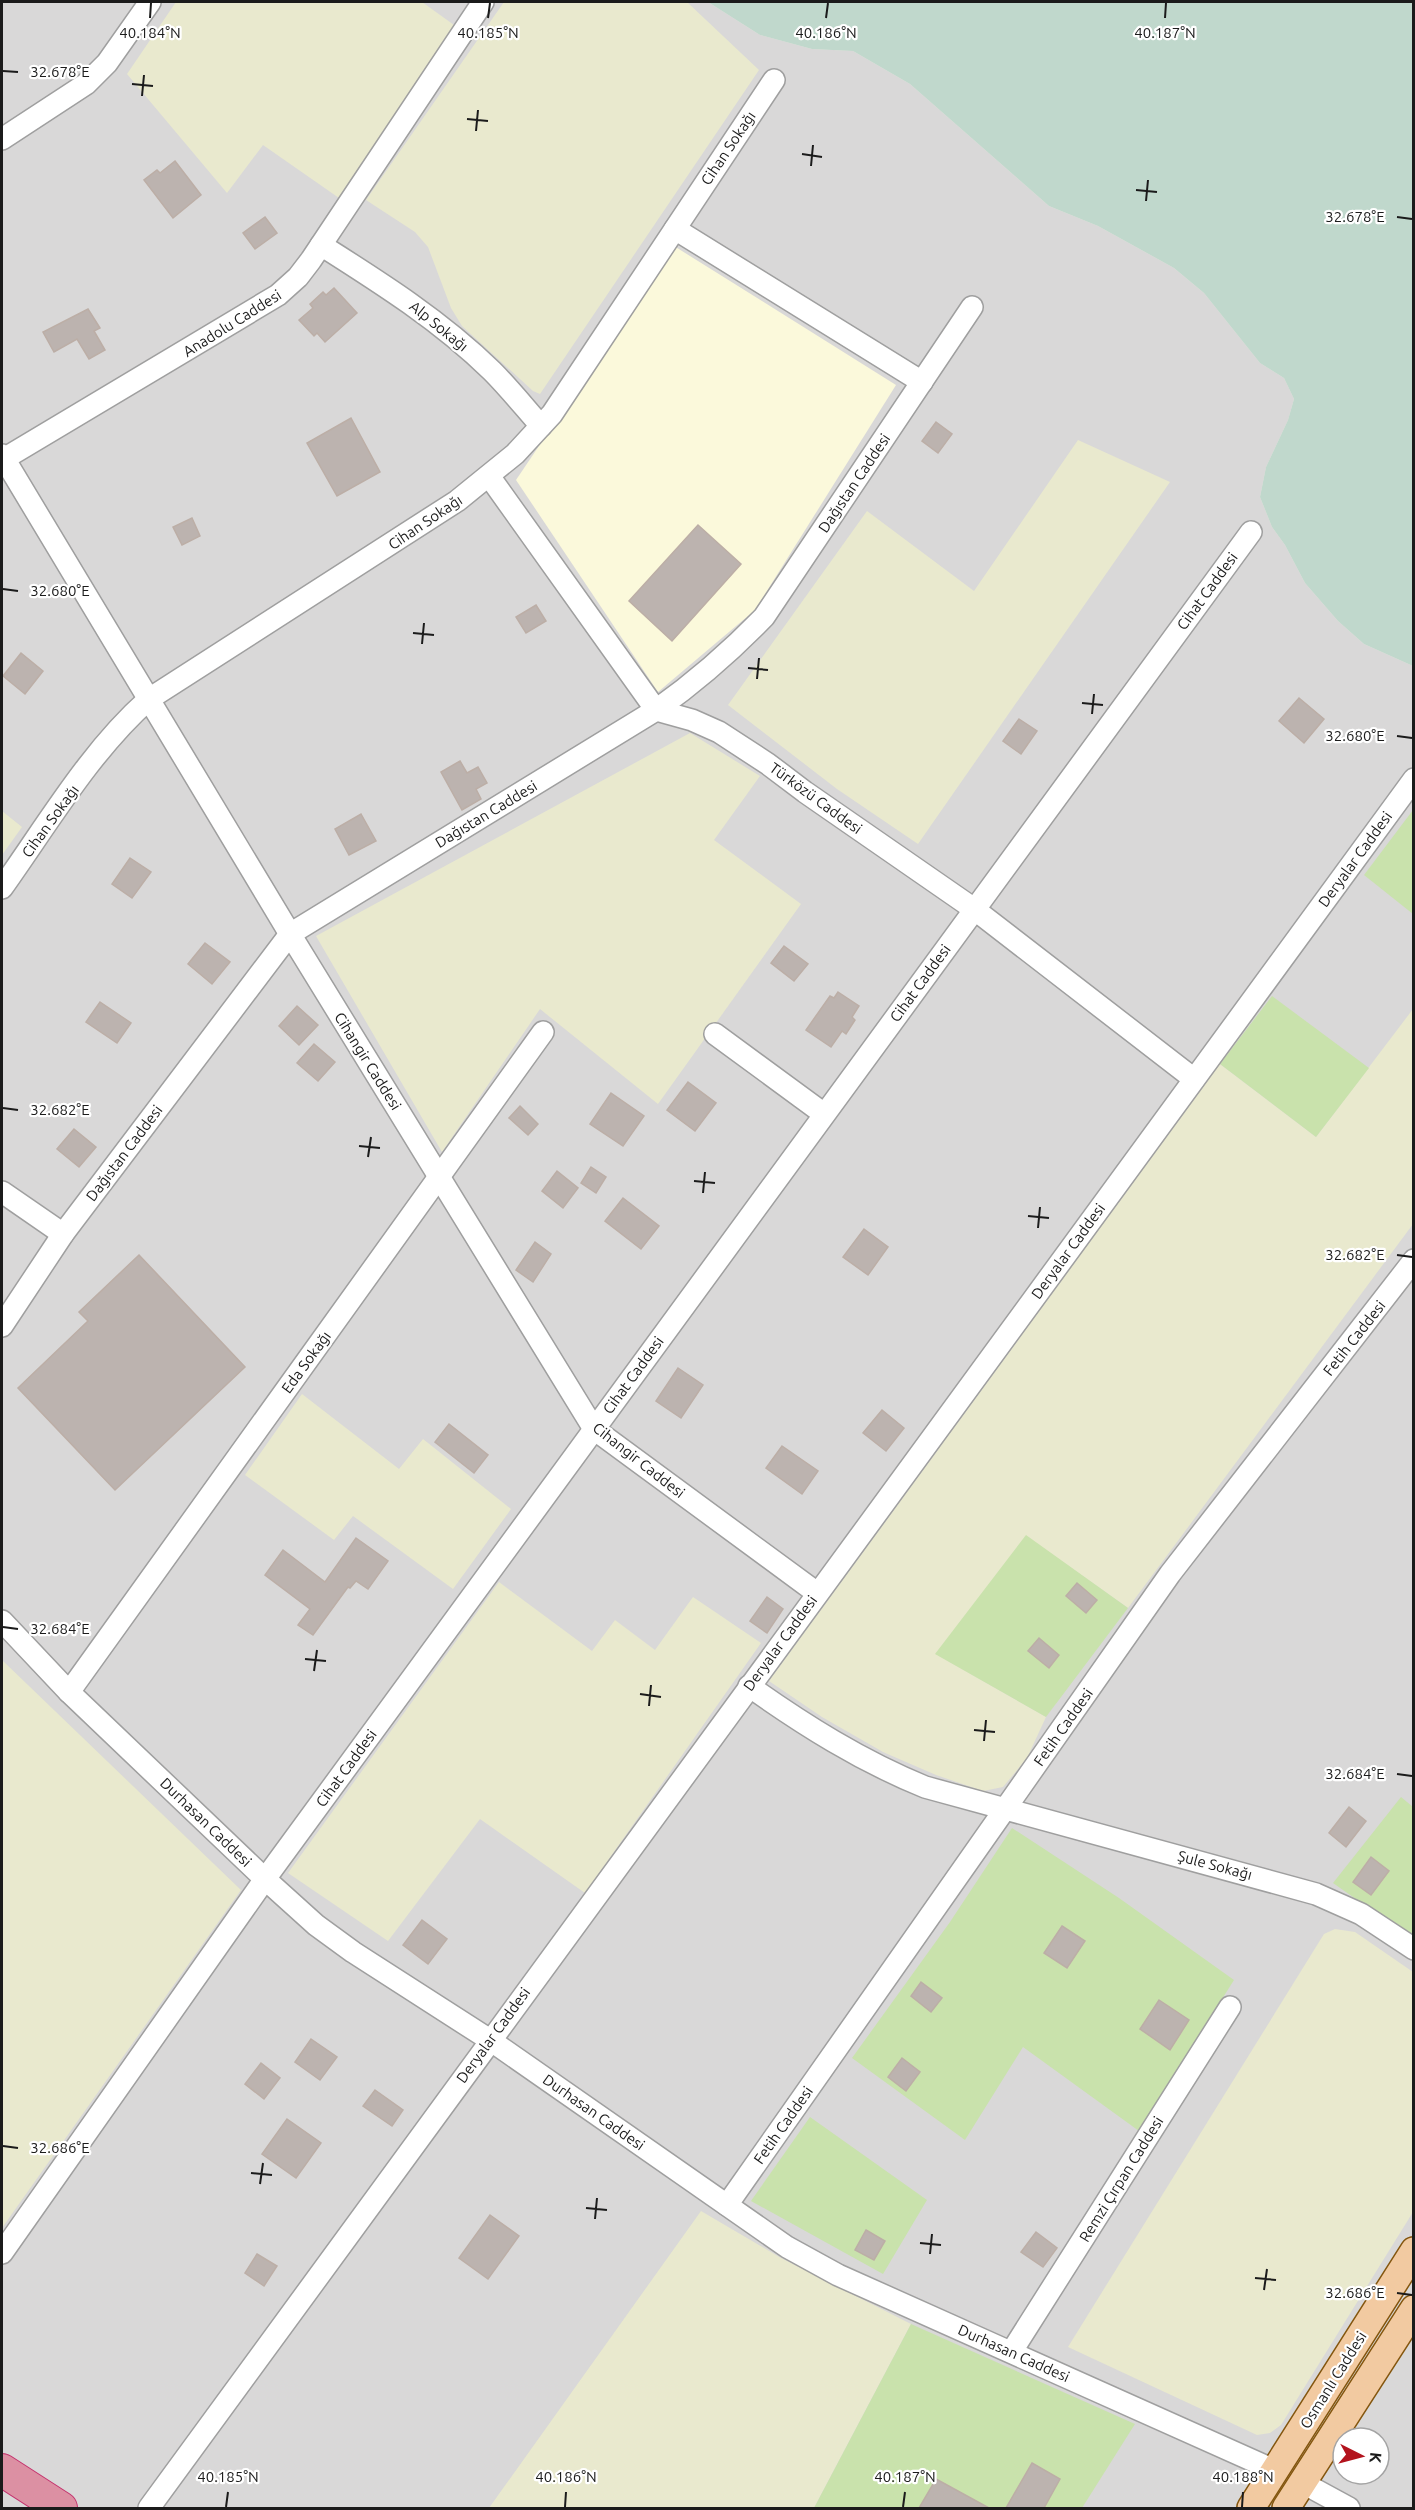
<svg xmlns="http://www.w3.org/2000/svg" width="1415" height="2510" font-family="Ubuntu,sans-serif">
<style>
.residential{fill:#d9d8d8;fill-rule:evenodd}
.education{fill:#fbf9db}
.farmland{fill:#e9e9ce}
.grass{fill:#c9e2ac}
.wetland{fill:#c0d8cc}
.building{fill:#bcb3af;stroke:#bcaea6;stroke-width:1.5}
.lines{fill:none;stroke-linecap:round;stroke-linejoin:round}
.minor-casing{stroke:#9f9f9f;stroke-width:24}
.major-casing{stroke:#84560e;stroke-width:30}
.highway-casing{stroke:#c4346e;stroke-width:34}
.minor{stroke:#fff;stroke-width:21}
.major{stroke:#f2caa1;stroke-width:27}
.highway{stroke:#dc90a3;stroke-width:32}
.ticks{fill:none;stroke:#1b1b1b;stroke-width:2}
.labels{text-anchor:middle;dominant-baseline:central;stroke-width:4.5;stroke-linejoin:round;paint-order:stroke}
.street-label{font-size:15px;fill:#1b1b1b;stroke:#fff}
.ticks-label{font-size:15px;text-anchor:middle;fill:#1b1b1b;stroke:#fff;stroke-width:4.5;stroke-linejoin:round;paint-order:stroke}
</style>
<rect width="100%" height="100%" fill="#ece8e2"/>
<path class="residential" d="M2,2H708L760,35L812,49L853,51L910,84L1049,206L1098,226L1174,268L1204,293L1260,363L1284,378L1294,399L1288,420L1266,467L1260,497L1272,527L1285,545L1305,583L1338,621L1364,644L1413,666V2508H2ZM1343,2438H1379V2474H1343Z"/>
<polygon class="education" points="674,246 896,385 755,610 658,692 516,480"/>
<g class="farmland">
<polygon points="176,2 422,2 454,25 339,198 263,145 227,193 127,74"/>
<polygon points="504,2 687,2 759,70 540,394 533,391 462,326 451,308 428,247 415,232 366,200"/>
<polygon points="1078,440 1170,482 918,844 837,789 728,705 867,511 974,591"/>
<polygon points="690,733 760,776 714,840 801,904 658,1104 540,1009 442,1152 316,936"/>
<polygon points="2,811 22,827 2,855"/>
<polygon points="1413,1009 1413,1224 1128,1608 1026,1536 936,1654 1046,1717 1027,1758 1003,1787 983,1791 936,1775 883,1752 822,1717 769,1681 1220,1064 1316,1137"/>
<polygon points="302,1394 399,1469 423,1439 511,1509 453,1589 353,1516 334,1540 245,1475"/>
<polygon points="499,1582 592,1651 615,1620 655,1650 693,1597 761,1643 585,1893 480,1819 388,1941 288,1873"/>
<polygon points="2,1660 241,1890 2,2228"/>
<polygon points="1335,1929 1355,1932 1413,1972 1413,2212 1281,2425 1270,2433 1257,2435 1068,2347 1324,1934"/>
<polygon points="701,2211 781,2258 911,2324 814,2508 489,2508"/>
</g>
<g class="grass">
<polygon points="1413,810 1413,914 1364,875"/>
<polygon points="1272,996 1369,1068 1316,1137 1220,1064"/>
<polygon points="1026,1535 1128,1608 1046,1717 935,1654"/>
<polygon points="1401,1797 1413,1807 1413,1939 1333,1883"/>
<polygon points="1012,1828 1119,1898 1234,1980 1139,2131 1023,2047 965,2140 852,2058 950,1922"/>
<polygon points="810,2117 927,2200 883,2274 751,2201"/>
<polygon points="911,2324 1135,2424 1082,2508 814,2508"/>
</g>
<polygon class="wetland" points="708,2 1413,2 1413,666 1364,644 1338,621 1305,583 1285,545 1272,527 1260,497 1266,467 1288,420 1294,399 1284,378 1260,363 1204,293 1174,268 1098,226 1049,206 910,84 853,51 812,49 760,35"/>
<g class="building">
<polygon points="175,161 201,195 173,218 144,180 157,170 160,173"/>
<polygon points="265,217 277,233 255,249 243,233"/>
<polygon points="334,288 357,313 325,342 317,333 314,336 299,320 313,308 310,304 323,292 326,295"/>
<polygon points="88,309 100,328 94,331 105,350 89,359 77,339 54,352 43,332"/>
<polygon points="351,418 380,472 337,496 307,443"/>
<polygon points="936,422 952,434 938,453 922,441"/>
<polygon points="192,518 200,536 182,545 173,527"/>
<polygon points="698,525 741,564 672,641 629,601"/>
<polygon points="536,605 546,621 526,633 516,617"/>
<polygon points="21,653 43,671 25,694 3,676"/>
<polygon points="1299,698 1324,719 1304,743 1279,721"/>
<polygon points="1019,719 1037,731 1021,754 1003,741"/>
<polygon points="460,761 467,773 478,767 487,783 476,789 481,799 462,810 441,772"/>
<polygon points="361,814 376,841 349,855 335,829"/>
<polygon points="130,858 151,872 132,898 112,884"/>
<polygon points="205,943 230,962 212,984 188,964"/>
<polygon points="784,946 808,964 794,981 771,963"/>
<polygon points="838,992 859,1006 852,1017 855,1020 846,1034 842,1031 831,1047 806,1030 830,996 834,998"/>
<polygon points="100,1002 131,1023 117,1043 86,1022"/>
<polygon points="297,1006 318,1025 299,1045 279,1026"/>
<polygon points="314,1044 335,1062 318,1081 297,1063"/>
<polygon points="688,1082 716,1103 695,1131 667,1110"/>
<polygon points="611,1093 644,1116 623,1146 590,1124"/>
<polygon points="520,1106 538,1124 528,1135 509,1118"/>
<polygon points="74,1129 96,1147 79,1167 57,1149"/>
<polygon points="591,1167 606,1177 596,1193 581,1183"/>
<polygon points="557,1171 578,1188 563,1208 542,1191"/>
<polygon points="623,1198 659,1226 641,1249 605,1221"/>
<polygon points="864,1229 888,1247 868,1275 843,1257"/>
<polygon points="535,1242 551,1254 533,1282 516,1270"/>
<polygon points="139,1255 245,1367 115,1490 18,1388 88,1321 79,1312"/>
<polygon points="678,1368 703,1385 681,1418 656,1401"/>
<polygon points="882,1410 904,1428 886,1451 863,1433"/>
<polygon points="449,1424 488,1455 474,1473 435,1442"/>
<polygon points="782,1446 818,1471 802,1494 766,1468"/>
<polygon points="356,1538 388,1561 368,1589 356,1581 350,1588 348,1587 313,1635 298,1625 310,1609 265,1575 283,1550 325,1582"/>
<polygon points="1077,1583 1097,1600 1086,1613 1066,1596"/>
<polygon points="767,1597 783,1609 767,1633 750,1621"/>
<polygon points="1039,1638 1059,1655 1049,1668 1028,1651"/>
<polygon points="1349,1807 1366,1821 1346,1847 1329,1833"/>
<polygon points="1371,1857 1389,1871 1371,1895 1353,1882"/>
<polygon points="422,1920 447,1939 428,1964 403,1945"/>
<polygon points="1062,1926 1085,1941 1067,1968 1044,1953"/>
<polygon points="921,1982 942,1998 931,2012 911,1996"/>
<polygon points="1159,2000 1189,2020 1170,2050 1140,2029"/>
<polygon points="311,2039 337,2057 320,2080 295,2062"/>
<polygon points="902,2058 920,2072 906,2091 888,2077"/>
<polygon points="261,2063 280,2078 264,2099 245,2084"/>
<polygon points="375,2090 403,2110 392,2126 363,2106"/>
<polygon points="287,2119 321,2143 296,2178 262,2154"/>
<polygon points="490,2215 519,2236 488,2279 459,2258"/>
<polygon points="866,2230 885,2241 874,2260 855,2250"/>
<polygon points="1036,2232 1057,2248 1043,2267 1021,2252"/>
<polygon points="257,2254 277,2266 264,2286 245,2273"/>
<polygon points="1032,2463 1060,2479 1044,2508 1006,2508"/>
<polygon points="936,2479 989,2508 919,2508"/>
</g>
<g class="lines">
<defs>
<g id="minor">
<polyline points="2,139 86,84 107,63 150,2"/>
<polyline points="675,229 922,382"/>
<path d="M321,245C381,283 441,321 492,371C509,388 525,408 541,426"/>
<polyline points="2,455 290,934 594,1429 817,1593"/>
<polyline points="2,460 278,295 298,277 311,260 483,2"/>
<polyline points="489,476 656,710 692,720 719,732 768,764 805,792 974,909 1194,1079"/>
<path d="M2,888C47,825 90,751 149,699L457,501L515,454L552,414L774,80"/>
<polyline points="715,1034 824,1114"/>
<polyline points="2,1192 63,1234"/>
<path d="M2,1326L63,1234L290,934L656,710C697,681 729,653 764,617L972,307"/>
<polyline points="2,1621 69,1692 265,1879 316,1925 353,1952 490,2040 787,2247 838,2275 1276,2471"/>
<path d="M749,1686C804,1725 861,1761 925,1787L1316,1894L1361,1914L1414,1949"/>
<polyline points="69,1692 543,1032"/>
<polyline points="727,2205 1170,1574 1414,1260"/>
<polyline points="2,2253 265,1879 1251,532"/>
<polyline points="1012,2351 1230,2007"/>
<polyline points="1303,2483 1349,2508"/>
<polyline points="149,2508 1414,779"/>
</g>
<g id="major">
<polyline points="1251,2508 1414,2251"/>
<polyline points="1286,2508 1414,2309"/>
</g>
<polyline id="highway" points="2,2470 61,2508"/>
</defs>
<use href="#minor" class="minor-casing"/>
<use href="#major" class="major-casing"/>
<use href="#highway" class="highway-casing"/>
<use href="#minor" class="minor"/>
<use href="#major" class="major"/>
<use href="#highway" class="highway"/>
</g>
<path class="ticks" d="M150,18L151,3M488,18L490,3M826,18L828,3M1165,18L1166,3M3,71L18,72M132,84L153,86M142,96L144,75M467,119L488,121M476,131L478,110M802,154L822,157M811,166L813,145M1136,190L1157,192M1146,201L1148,180M1397,217L1412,219M3,589L18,591M413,633L434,635M422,644L424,623M748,668L768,670M757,679L759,658M1082,703L1103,705M1092,714L1094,694M1397,736L1412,738M3,1108L18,1110M359,1146L380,1148M368,1157L371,1137M694,1181L715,1183M703,1193L705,1172M1028,1216L1049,1218M1038,1228L1040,1207M1397,1255L1412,1257M3,1627L18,1629M305,1659L326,1661M314,1671L317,1650M640,1694L661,1697M649,1706L651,1685M974,1730L995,1732M984,1741L986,1720M1397,1774L1412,1776M3,2146L18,2148M251,2173L272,2175M260,2184L263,2163M586,2208L607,2210M595,2219L597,2198M920,2243L941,2245M930,2254L932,2234M1255,2278L1276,2280M1264,2290L1267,2269M1397,2293L1412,2295M226,2507L228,2492M565,2507L566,2492M903,2507L905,2492M1242,2507L1243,2492"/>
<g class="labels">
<g class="street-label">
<text transform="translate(728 148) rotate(-56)">Cihan Sokağı</text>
<text transform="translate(232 323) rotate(-32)">Anadolu Caddesi</text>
<text transform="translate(439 326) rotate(39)">Alp Sokağı</text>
<text transform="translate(854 483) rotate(-56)">Dağıstan Caddesi</text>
<text transform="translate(425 522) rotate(-34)">Cihan Sokağı</text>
<text transform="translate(1207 591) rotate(-54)">Cihat Caddesi</text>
<text transform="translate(816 798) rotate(36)">Türközü Caddesi</text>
<text transform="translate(486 814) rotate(-31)">Dağıstan Caddesi</text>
<text transform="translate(50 821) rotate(-54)">Cihan Sokağı</text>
<text transform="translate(1355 859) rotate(-54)">Deryalar Caddesi</text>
<text transform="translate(920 983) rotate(-54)">Cihat Caddesi</text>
<text transform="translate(368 1061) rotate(58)">Cihangir Caddesi</text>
<text transform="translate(124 1153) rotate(-53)">Dağıstan Caddesi</text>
<text transform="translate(1068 1251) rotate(-54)">Deryalar Caddesi</text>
<text transform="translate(1354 1338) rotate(-52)">Fetih Caddesi</text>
<text transform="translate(306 1362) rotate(-54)">Eda Sokağı</text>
<text transform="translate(633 1375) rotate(-54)">Cihat Caddesi</text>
<text transform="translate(639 1460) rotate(38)">Cihangir Caddesi</text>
<text transform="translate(780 1643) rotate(-54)">Deryalar Caddesi</text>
<text transform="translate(1063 1727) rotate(-55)">Fetih Caddesi</text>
<text transform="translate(346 1768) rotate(-54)">Cihat Caddesi</text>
<text transform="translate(206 1822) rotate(44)">Durhasan Caddesi</text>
<text transform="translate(1215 1865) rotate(15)">Şule Sokağı</text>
<text transform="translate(493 2035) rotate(-54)">Deryalar Caddesi</text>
<text transform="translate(594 2112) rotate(35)">Durhasan Caddesi</text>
<text transform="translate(783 2125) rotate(-55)">Fetih Caddesi</text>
<text transform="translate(1121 2179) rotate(-58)">Remzi Çırpan Caddesi</text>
<text transform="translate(1014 2353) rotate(24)">Durhasan Caddesi</text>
<text transform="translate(1333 2380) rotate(-58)">Osmanlı Caddesi</text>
</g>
</g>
<g class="ticks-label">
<text x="150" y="38">40.184°N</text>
<text x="488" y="38">40.185°N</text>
<text x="826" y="38">40.186°N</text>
<text x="1165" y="38">40.187°N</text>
<text x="60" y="77">32.678°E</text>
<text x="1355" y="222">32.678°E</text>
<text x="60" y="596">32.680°E</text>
<text x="1355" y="741">32.680°E</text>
<text x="60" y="1115">32.682°E</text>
<text x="1355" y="1260">32.682°E</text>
<text x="60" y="1634">32.684°E</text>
<text x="1355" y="1779">32.684°E</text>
<text x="60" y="2153">32.686°E</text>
<text x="1355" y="2298">32.686°E</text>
<text x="228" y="2482">40.185°N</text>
<text x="566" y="2482">40.186°N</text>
<text x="905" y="2482">40.187°N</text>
<text x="1243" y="2482">40.188°N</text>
</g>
<rect width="1415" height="2510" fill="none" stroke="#1b1b1b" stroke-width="6"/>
<g transform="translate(1361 2456) rotate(96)"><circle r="28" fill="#ffffff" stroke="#a4a4a4" stroke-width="1.5"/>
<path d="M0-4.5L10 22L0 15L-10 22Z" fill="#b3131d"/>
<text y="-9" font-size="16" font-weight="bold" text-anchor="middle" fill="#1b1b1b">K</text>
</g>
</svg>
